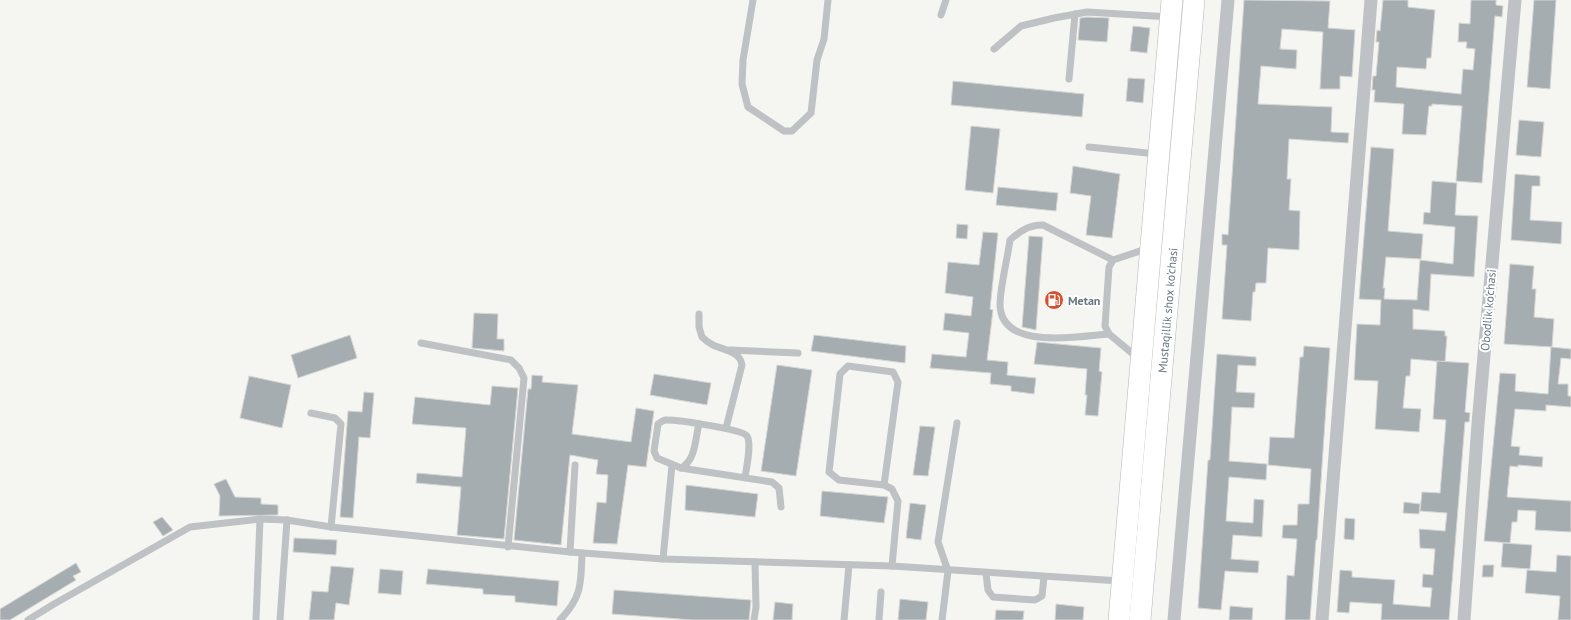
<svg xmlns="http://www.w3.org/2000/svg" width="1571" height="620" font-family="'PT Sans',sans-serif">
<style>
.building{fill:#a5adb1;stroke:#d6d6d4}
.lines{fill:none;stroke-linecap:round;stroke-linejoin:round}
.primary-casing{stroke:#b2b6b9;stroke-width:22}
.lane{stroke:#bec2c5;stroke-width:7}
.street{stroke:#bec2c5;stroke-width:13}
.primary{stroke:#fff;stroke-width:21}
.labels{text-anchor:middle;dominant-baseline:central;stroke-width:4;stroke-linejoin:round;paint-order:stroke}
.poi-label{font-size:12px;font-weight:bold;fill:#667680;stroke:#fff;text-anchor:start}
.street-label{font-size:12px;fill:#667680;stroke:#fff}
</style>
<rect width="100%" height="100%" fill="#f5f5f1"/>
<g class="building">
<polygon points="1244,0 1330,1 1328,28 1355,30 1352,77 1340,76 1340,89 1320,89 1323,32 1282,29 1280,49 1297,50 1296,69 1261,66 1258,104 1332,107 1331,132 1349,133 1348,143 1289,139 1287,179 1291,179 1289,210 1300,211 1299,250 1268,248 1266,283 1256,283 1255,292 1253,292 1251,321 1222,319 1227,245 1222,245 1222,234 1228,235"/>
<polygon points="1383,0 1408,0 1408,7 1435,10 1431,58 1427,58 1426,69 1397,67 1396,87 1461,94 1463,69 1473,70 1475,49 1466,48 1467,42 1458,42 1459,23 1470,24 1471,0 1496,0 1496,5 1503,6 1502,17 1495,16 1482,183 1456,181 1462,106 1432,104 1432,106 1429,106 1426,135 1402,134 1404,104 1374,102 1375,90 1372,90 1373,76 1376,76 1379,42 1376,42 1377,30 1380,31"/>
<polygon points="1534,0 1556,0 1550,89 1527,87"/>
<polygon points="1087,17 1109,18 1107,42 1078,40 1080,18"/>
<polygon points="1133,26 1150,28 1147,53 1130,51"/>
<polygon points="1128,78 1145,79 1143,103 1126,101"/>
<polygon points="953,81 1084,94 1082,117 951,105"/>
<polygon points="1519,120 1544,122 1541,157 1516,155"/>
<polygon points="971,126 1000,129 993,193 965,190"/>
<polygon points="1371,147 1394,149 1388,231 1423,234 1421,259 1386,257 1383,288 1385,288 1384,299 1417,300 1420,260 1453,264 1455,227 1423,224 1424,212 1430,213 1432,181 1457,183 1455,215 1478,216 1474,277 1431,274 1429,311 1413,309 1413,329 1445,331 1445,336 1447,336 1445,362 1411,359 1410,376 1406,376 1403,408 1421,409 1419,432 1375,429 1378,381 1354,380 1357,324 1380,325 1381,300 1359,299"/>
<polygon points="1073,166 1120,174 1112,238 1086,235 1091,196 1070,193"/>
<polygon points="1515,174 1540,176 1540,186 1532,186 1530,220 1562,222 1561,244 1511,240"/>
<polygon points="998,187 1058,193 1056,211 996,205"/>
<polygon points="957,224 968,225 967,239 956,238"/>
<polygon points="983,232 998,233 990,309 993,310 987,360 1008,362 1007,375 1036,378 1034,394 1011,391 1011,386 990,384 991,373 930,368 932,354 966,357 969,333 943,330 945,313 971,316 973,297 945,293 948,262 979,265"/>
<polygon points="1029,236 1043,237 1036,330 1022,327"/>
<polygon points="1510,264 1534,266 1532,289 1536,289 1534,317 1554,319 1552,347 1504,344"/>
<polygon points="474,313 498,314 497,339 504,339 504,351 472,348"/>
<polygon points="350,335 357,358 298,378 291,355"/>
<polygon points="814,335 906,346 905,363 811,351"/>
<polygon points="1037,342 1101,348 1099,371 1102,372 1098,416 1085,415 1087,395 1085,395 1087,369 1034,364"/>
<polygon points="1304,346 1330,348 1317,540 1316,540 1310,620 1285,620 1287,575 1294,576 1297,539 1282,538 1283,525 1297,525 1298,504 1309,504 1311,469 1268,465 1270,437 1294,438 1300,357 1303,357"/>
<polygon points="1551,347 1571,349 1571,359 1561,358 1558,384 1568,384 1568,396 1571,396 1571,407 1546,405 1546,411 1515,409 1511,446 1520,447 1519,455 1543,457 1542,467 1518,465 1518,467 1510,466 1507,497 1571,501 1571,532 1535,530 1536,511 1518,510 1517,522 1512,522 1510,543 1484,541 1500,373 1516,374 1515,391 1548,394"/>
<polygon points="1217,354 1256,357 1256,366 1238,365 1236,392 1255,393 1254,408 1232,407 1229,461 1267,464 1266,480 1229,477 1226,521 1253,523 1254,499 1264,500 1262,537 1233,535 1231,559 1259,561 1258,573 1225,571 1221,610 1198,608 1208,460 1210,460"/>
<polygon points="1437,361 1469,363 1465,412 1470,413 1469,422 1465,422 1449,620 1381,620 1382,604 1350,602 1349,613 1337,612 1340,570 1352,571 1352,577 1395,580 1393,604 1430,607 1432,588 1422,587 1423,574 1433,575 1435,549 1420,548 1419,529 1445,531 1447,513 1420,511 1422,492 1440,493 1446,420 1433,419"/>
<polygon points="777,365 812,370 796,476 761,471"/>
<polygon points="654,374 711,383 707,405 650,395"/>
<polygon points="532,375 543,376 542,382 578,385 572,434 631,442 636,408 654,411 646,467 628,465 617,544 593,543 597,502 606,503 608,475 596,474 598,460 570,455 561,545 514,540 528,389 531,389"/>
<polygon points="249,376 291,385 282,428 240,418"/>
<polygon points="492,386 518,388 504,539 457,535 461,487 416,483 417,473 462,477 466,428 412,424 415,397 490,405"/>
<polygon points="364,392 374,393 370,438 359,437 353,518 340,517 348,411 362,412"/>
<polygon points="920,426 935,427 928,476 913,475"/>
<polygon points="226,479 235,497 261,498 261,504 278,505 278,515 219,516 220,496 214,484"/>
<polygon points="686,485 758,494 755,517 685,510"/>
<polygon points="822,491 888,497 884,523 820,516"/>
<polygon points="1404,502 1420,504 1419,514 1403,513"/>
<polygon points="910,503 926,505 921,540 906,538"/>
<polygon points="162,517 173,530 163,536 153,522"/>
<polygon points="1345,518 1355,519 1354,540 1344,539"/>
<polygon points="294,538 337,540 336,555 293,552"/>
<polygon points="1503,543 1532,545 1530,569 1501,567"/>
<polygon points="1557,555 1571,556 1571,620 1558,620 1560,596 1525,593 1527,570 1556,572"/>
<polygon points="76,563 81,572 73,576 76,580 10,620 0,620 0,609"/>
<polygon points="1483,565 1494,565 1493,577 1482,577"/>
<polygon points="331,566 354,568 349,605 336,603 334,620 309,620 312,591 328,592"/>
<polygon points="380,569 403,571 401,595 378,593"/>
<polygon points="428,569 559,581 557,606 515,602 515,596 483,594 483,589 426,584"/>
<polygon points="614,590 751,600 749,620 693,620 612,614"/>
<polygon points="900,599 928,602 926,620 898,620"/>
<polygon points="775,602 793,604 792,620 773,620"/>
<polygon points="1056,604 1084,607 1083,620 1055,620"/>
<polygon points="1230,606 1253,608 1252,620 1229,620"/>
<polygon points="996,610 1024,611 1023,620 995,620"/>
</g>
<g class="lines">
<defs>
<g id="primary">
<polyline points="1119,620 1172,0"/>
<path id="s1" d="M1140,620L1194,0"/>
</g>
</defs>
<use href="#primary" class="primary-casing"/>
<g class="lane">
<polyline points="753,0 743,60 742,84 748,107 784,131 792,131 811,113 817,60 824,39 828,0"/>
<polyline points="941,15 946,0"/>
<polyline points="994,49 1021,26 1054,18 1087,12 1170,17"/>
<polyline points="1069,79 1075,14"/>
<polyline points="1089,147 1157,154"/>
<path d="M699,314V327L702,337C705,340 709,343 713,345C723,350 740,351 742,365L726,428"/>
<path d="M1109,334C1080,336 999,352 1000,303C1001,283 1007,261 1010,240C1020,231 1029,225 1043,225L1113,260"/>
<polyline points="421,343 511,360 519,368 524,378 508,547"/>
<polyline points="730,350 798,353"/>
<polyline points="1138,358 1109,334 1105,326 1109,267 1113,260 1149,248"/>
<polyline points="311,413 335,418 341,424 331,527"/>
<path d="M681,468C696,460 695,439 699,424"/>
<path d="M745,478C746,469 752,444 747,436C742,429 678,420 666,420C663,420 661,422 658,424L654,451L657,458L681,468L772,482L779,488L781,507"/>
<polyline points="884,485 898,382 893,372 848,366 840,374 829,472 839,480 884,485 892,489 898,501 892,566"/>
<polyline points="570,552 575,465"/>
<polyline points="663,559 672,465"/>
<polyline points="986,573 988,590 993,597 1035,600 1042,596 1044,577"/>
<polyline points="28,620 54,604 190,527 260,519 287,520 331,527 570,552 663,559 892,566 1120,581"/>
<polyline points="256,620 260,519"/>
<polyline points="280,620 287,520"/>
<path d="M560,620C582,597 581,584 582,553"/>
<polyline points="754,620 756,607 755,562"/>
<polyline points="844,620 849,565"/>
<polyline points="879,620 881,592"/>
<polyline points="942,620 948,571 938,542 957,423"/>
</g>
<g class="street">
<polyline points="1174,620 1228,0"/>
<polyline points="1322,620 1371,0"/>
<polyline points="1464,620 1478,424 1515,0"/>
</g>
<use href="#primary" class="primary"/>
</g>
<defs>
<symbol id="fuel-disc" viewBox="-11 -11 22 22"><circle r="9.5" fill="#d55131" stroke="#fff"/><path d="M-5.5-6h7V0h2V4h1.3V-2.5L3-4.5l.8-.8L6-3V5H2.5V1h-1V6h-7ZM-4.2-4.7v3.2H.2V-4.7Z" fill="#fff"/></symbol>
</defs>
<g fill-rule="evenodd">
<use href="#fuel-disc" x="1043" y="289" width="22" height="22"/>
</g>
<g class="labels">
<g class="poi-label">
<text x="1068" y="300">Metan</text>
</g>
<g class="street-label">
<text stroke="none"><textPath href="#s1" startOffset="311">Mustaqillik shox ko'chasi</textPath></text>
<text transform="translate(1488 310) rotate(-85)">Obodlik ko'chasi</text>
</g>
</g>
</svg>
